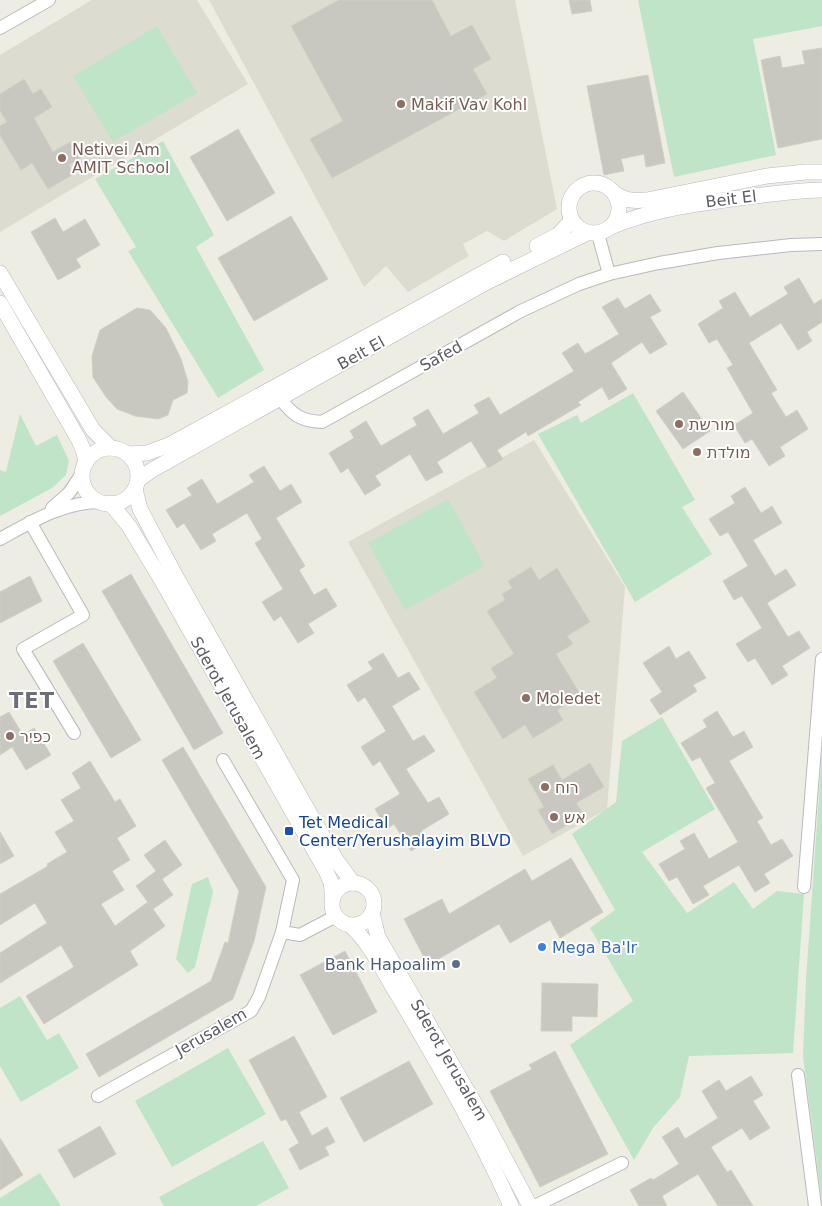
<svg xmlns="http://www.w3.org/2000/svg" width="822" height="1206" font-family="'DejaVu Sans',Heebo,sans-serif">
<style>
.education{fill:#dddcd1}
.green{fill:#c0e4c7}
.building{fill:#c8c7c0;stroke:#d2d0c2}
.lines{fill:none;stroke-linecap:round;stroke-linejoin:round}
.minor-casing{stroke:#b8babf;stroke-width:14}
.tertiary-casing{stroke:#b8babf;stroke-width:16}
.minor{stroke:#fff;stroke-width:12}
.tertiary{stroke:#fff;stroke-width:15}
.education-dot{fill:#8d6e63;stroke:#fff;stroke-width:2}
.transit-dot{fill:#1a4fb4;stroke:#fff;stroke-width:2}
.shop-dot{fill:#3f7fe0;stroke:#fff;stroke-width:2}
.service-dot{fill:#5c6f8a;stroke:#fff;stroke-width:2}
.labels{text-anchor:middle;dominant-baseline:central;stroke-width:4;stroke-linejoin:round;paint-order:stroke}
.education-label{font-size:16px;fill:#785e54;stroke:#fff;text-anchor:start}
.street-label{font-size:16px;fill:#5b5d63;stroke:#fff}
.transit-label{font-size:16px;fill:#164399;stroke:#fff;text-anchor:start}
.shop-label{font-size:16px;fill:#366cbe;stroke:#fff;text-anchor:start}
.service-label{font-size:16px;fill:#4e5e75;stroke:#fff;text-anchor:end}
.district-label{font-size:21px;font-weight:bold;letter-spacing:1px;fill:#6c6f75;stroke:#fff}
</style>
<rect width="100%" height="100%" fill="#edede3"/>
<g class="education">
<polygon points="92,0 197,0 248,84 0,232 0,55"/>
<polygon points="209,0 515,0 557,209 504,241 487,231 463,244 469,256 408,292 386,266 364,287"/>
<polygon points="534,440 625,587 607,809 523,856 348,542"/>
</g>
<g class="green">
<polygon points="638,0 822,0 822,26 753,39 776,155 674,177"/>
<polygon points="157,26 197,93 113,142 73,76"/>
<polygon points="163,141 214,235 196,247 264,370 218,398 128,251 136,247 95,179"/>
<polygon points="633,393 695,500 682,507 712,554 635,602 538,434 577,415 581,423"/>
<polygon points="20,414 36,446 57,435 69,461 66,475 52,488 0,516 0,470 6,472"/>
<polygon points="448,499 485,566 405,610 368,543"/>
<polygon points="662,717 715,809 642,852 687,913 734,882 753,909 777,891 804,894 793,1053 689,1056 680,1097 653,1128 634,1160 570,1045 633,1001 590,928 615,910 572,834 616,802 622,741"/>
<polygon points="822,753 822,1202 803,1056 806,980"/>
<polygon points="208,877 213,892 195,967 188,973 176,959 192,884"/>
<polygon points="20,996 47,1040 59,1033 79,1068 21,1102 0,1066 0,1008"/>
<polygon points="228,1048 266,1114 172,1167 135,1101"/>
<polygon points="263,1141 289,1188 256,1206 164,1206 159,1197"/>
<polygon points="40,1173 61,1206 0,1206 0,1198"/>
</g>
<g class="building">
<polygon points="339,0 432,0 451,36 472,25 491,59 473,69 487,94 332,178 310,139 343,121 291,26"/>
<polygon points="569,0 590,0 592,11 572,14"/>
<polygon points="822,48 822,139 778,148 761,60 780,56 782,68 805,64 802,51"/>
<polygon points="648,75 665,163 646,167 644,154 621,159 624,171 604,175 587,86"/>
<polygon points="24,79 33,94 41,89 52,107 34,118 53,152 70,142 80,158 69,165 74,174 48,189 32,163 21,170 0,135 0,126 7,122 0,111 0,94"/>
<polygon points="238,129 275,193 227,221 190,157"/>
<polygon points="291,216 328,279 254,321 218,258"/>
<polygon points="55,218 63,232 85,219 100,245 76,259 81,267 58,280 31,232"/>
<polygon points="799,278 814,304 822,299 822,322 807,332 812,341 798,350 781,323 749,343 777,390 771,393 786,417 797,410 808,429 780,447 785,456 769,466 752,439 745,443 734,425 753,413 727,368 733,365 717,339 709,343 698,324 723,308 719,301 735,292 750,317 788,294 784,287"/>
<polygon points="650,294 661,311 650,317 667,344 650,354 642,342 611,363 627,389 609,400 602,387 578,402 581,405 528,436 526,432 497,450 503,459 488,468 471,441 437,462 443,472 426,481 410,454 375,476 381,485 365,495 348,468 341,473 329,453 354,438 350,431 366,421 381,446 417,425 413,418 428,409 443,434 479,413 474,405 489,397 500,415 574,371 562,353 578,343 585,354 619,334 602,307 618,298 625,309"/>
<polygon points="137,308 150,310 166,328 181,359 188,382 187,393 173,400 168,415 158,419 135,416 117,409 106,397 93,377 92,356 100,330"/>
<polygon points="683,392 710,431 683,449 656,411"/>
<polygon points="264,466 280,491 291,484 302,502 276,518 305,566 299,570 314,595 326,588 337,606 308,624 314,633 298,643 281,616 274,621 262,602 283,589 255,543 262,539 247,513 212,534 216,541 201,550 184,523 177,528 166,510 192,495 187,488 202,479 217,504 254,482 249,475"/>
<polygon points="745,487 761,513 772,506 782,523 753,540 775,576 786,569 796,585 767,603 788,637 799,631 810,648 782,666 788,675 772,685 755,658 748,662 736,644 762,628 742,596 734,600 723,581 748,566 728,532 720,536 709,519 735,503 731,496"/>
<polygon points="531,567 539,580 557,568 590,622 567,636 573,644 556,654 581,696 557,710 563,720 533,738 525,725 503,739 474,692 497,678 491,668 514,654 487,611 505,600 502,594 512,588 508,581"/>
<polygon points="131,574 223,733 194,750 102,591"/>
<polygon points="30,576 42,601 0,623 0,592"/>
<polygon points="83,643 141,740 111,758 53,661"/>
<polygon points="669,646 676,659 689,651 706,678 693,685 697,691 660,715 650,700 662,692 643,663"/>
<polygon points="383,653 398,678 409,672 420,689 392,706 413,741 424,735 435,751 406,769 428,803 439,797 449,814 421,831 427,841 411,851 394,824 387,829 375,809 400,794 380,761 373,766 361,747 386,731 365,697 358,702 347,685 373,669 368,662"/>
<polygon points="717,711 733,737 744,731 753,747 729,761 763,818 757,821 771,845 782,839 793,856 764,874 770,883 755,892 739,865 703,886 709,895 693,904 677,877 669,881 659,864 685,849 680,841 694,833 709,859 738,842 706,788 715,783 700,757 692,761 681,743 707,727 703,720"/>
<polygon points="9,712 23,735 34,728 51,755 26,770 12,747 0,755 0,717"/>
<polygon points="183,747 266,887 254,941 233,999 99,1077 86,1054 211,981 225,942 228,943 239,891 162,760"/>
<polygon points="90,761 115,802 120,799 136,826 117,838 130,860 112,871 124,890 101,904 115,926 148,902 165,926 130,951 138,965 44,1024 26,996 74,967 61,945 0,983 0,953 47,923 35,903 0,925 0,894 48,866 47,864 67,852 55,832 74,821 61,800 81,788 72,773"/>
<polygon points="590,763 604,787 576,803 584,815 552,834 538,810 544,807 528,779 553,765 562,780"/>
<polygon points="0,832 14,856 0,864"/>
<polygon points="165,840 182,865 162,879 173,895 153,909 136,886 156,871 144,855"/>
<polygon points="571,858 603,912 560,938 550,920 510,943 499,924 428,965 404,919 442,899 449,914 525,869 532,881"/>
<polygon points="345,951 377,1012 333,1035 300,975"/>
<polygon points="542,983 598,984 597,1017 572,1016 572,1031 541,1031"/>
<polygon points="294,1036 327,1097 299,1112 312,1136 327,1127 335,1142 325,1147 329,1155 300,1170 289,1149 299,1143 286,1119 281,1121 249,1060"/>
<polygon points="555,1051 608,1154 540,1187 490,1091 532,1069 529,1065"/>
<polygon points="409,1061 433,1104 364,1142 340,1098"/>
<polygon points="751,1076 763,1095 753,1101 770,1128 750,1140 742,1128 711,1147 727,1172 731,1170 753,1206 718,1206 698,1174 662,1196 667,1206 639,1206 630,1190 651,1178 653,1180 679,1164 662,1137 678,1127 685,1139 718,1118 702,1091 719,1080 726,1091"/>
<polygon points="100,1126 116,1154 74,1178 58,1150"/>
<polygon points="0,1138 23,1175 0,1190"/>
</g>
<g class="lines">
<defs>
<g id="minor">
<polyline points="0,28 49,0"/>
<polyline points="598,234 609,274"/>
<path d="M280,398C292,415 301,421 322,422L521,311L579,284L609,274L659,263L718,253L791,245L822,244"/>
<polyline points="52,508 69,493 83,472"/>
<polyline points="30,522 83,615 23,649 74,733"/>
<path d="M0,539C33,521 63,502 101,502"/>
<polyline points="223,760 293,880 282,932"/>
<polyline points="804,887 822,659"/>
<polyline points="798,1075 815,1206"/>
<polyline points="98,1096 251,1011 259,997 282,932 300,935 336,916"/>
<polyline points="535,1206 622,1163"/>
</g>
<g id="tertiary">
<circle cx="594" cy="208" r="25"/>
<path d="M614,193C626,201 633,201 647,200L767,176L806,172H822"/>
<path d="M613,226C647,212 681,206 718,201C752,196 787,191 822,190"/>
<polyline points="537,246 558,235 572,220"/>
<polyline points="0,273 93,430 111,448"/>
<polyline points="0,303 79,440 84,452 86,463"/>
<circle cx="110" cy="476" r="28"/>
<polyline points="128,454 147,453 169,445 503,262"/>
<polyline points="138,480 152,470 485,283 587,233"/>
<polyline points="135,489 140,509 175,575 336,860 353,883"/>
<polyline points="110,503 129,526 161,579 326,871 331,882 333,898"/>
<circle cx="353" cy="904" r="21"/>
<polyline points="372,913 378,937 486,1123 530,1206"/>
<path d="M350,925C371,944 384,973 399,997C439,1065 479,1134 511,1206"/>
</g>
</defs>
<use href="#minor" class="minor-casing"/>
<use href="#tertiary" class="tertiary-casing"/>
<use href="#minor" class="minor"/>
<use href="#tertiary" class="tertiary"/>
</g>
<g class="education-dot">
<circle cx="401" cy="104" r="5"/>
<circle cx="62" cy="158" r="5"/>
<circle cx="679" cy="424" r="5"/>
<circle cx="697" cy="452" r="5"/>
<circle cx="526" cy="698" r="5"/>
<circle cx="10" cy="736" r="5"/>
<circle cx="545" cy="787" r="5"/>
<circle cx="554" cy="817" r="5"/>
</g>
<rect class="transit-dot" x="284" y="826" width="10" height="10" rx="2.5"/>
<circle class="shop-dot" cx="542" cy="947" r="5"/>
<circle class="service-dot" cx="456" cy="964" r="5"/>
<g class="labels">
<g class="education-label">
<text x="411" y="104">Makif Vav Kohl</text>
<text x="72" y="149">Netivei Am<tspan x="72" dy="18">AMIT School</tspan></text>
<text x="689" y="424">מורשת</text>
<text x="707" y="452">מולדת</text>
<text x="536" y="698">Moledet</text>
<text x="20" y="736">כפיר</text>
<text x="555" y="787">רוח</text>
<text x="564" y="817">אש</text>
</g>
<g class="street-label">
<text transform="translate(731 199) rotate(-7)">Beit El</text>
<text transform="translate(361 353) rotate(-29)">Beit El</text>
<text transform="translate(441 356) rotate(-29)">Safed</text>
<text transform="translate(228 698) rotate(61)">Sderot Jerusalem</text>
<text transform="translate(211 1032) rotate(-30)">Jerusalem</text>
<text transform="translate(449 1060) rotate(60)">Sderot Jerusalem</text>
</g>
<g class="transit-label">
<text x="299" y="822">Tet Medical<tspan x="299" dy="18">Center/Yerushalayim BLVD</tspan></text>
</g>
<g class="shop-label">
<text x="552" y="947">Mega Ba'Ir</text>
</g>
<g class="service-label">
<text x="446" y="964">Bank Hapoalim</text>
</g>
<g class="district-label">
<text x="32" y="701">TET</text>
</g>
</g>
</svg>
